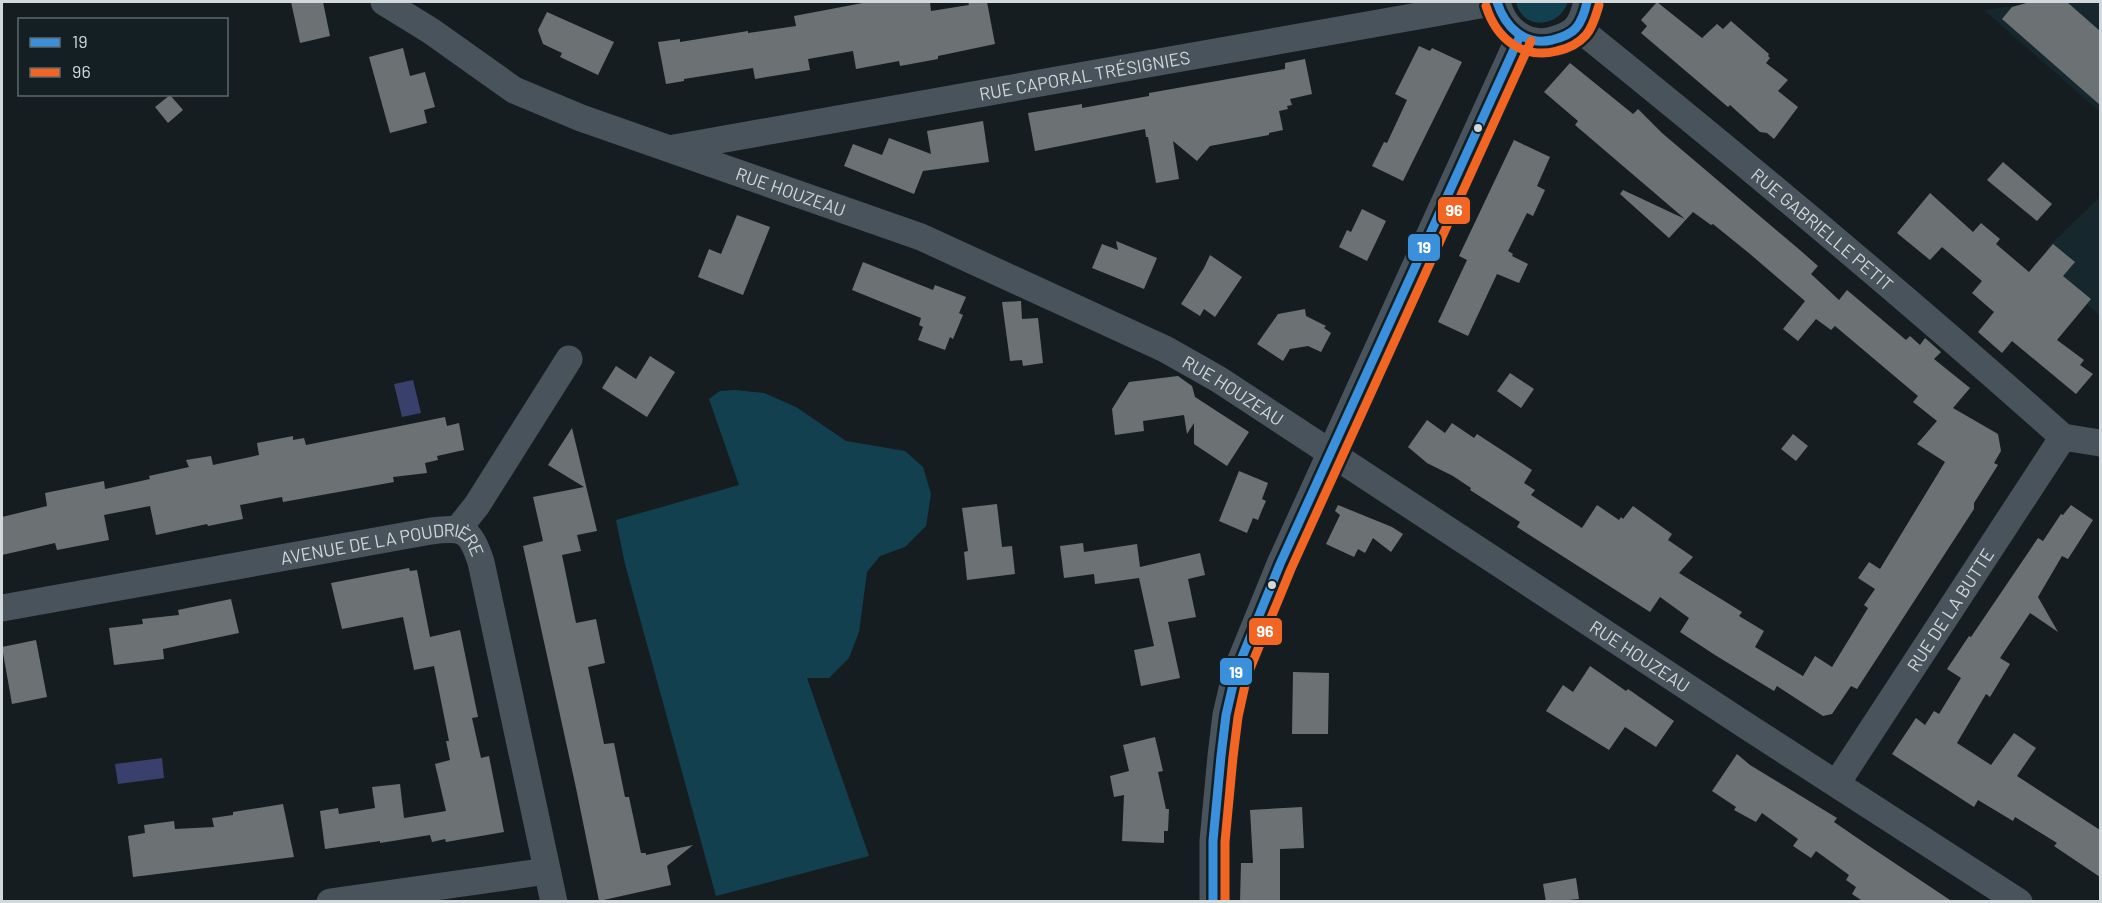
<svg xmlns="http://www.w3.org/2000/svg" width="2102" height="903" font-family="Barlow,sans-serif">
<style>
.built{fill:#16272e}
.green{fill:#13404f}
.water{fill:#39406b}
.building{fill:#6c7274}
.lines{fill:none;stroke-linecap:round;stroke-linejoin:round}
.minor{stroke:#48535c;stroke-width:27}
.bus-1-casing{stroke:#131f23;stroke-width:14}
.bus-2-casing{stroke:#131f23;stroke-width:14}
.bus-1{stroke:#3a90db;stroke-width:9}
.bus-2{stroke:#f26522;stroke-width:9}
.bus-dot{fill:#d2d9dc;stroke:#131f23;stroke-width:2}
.labels{text-anchor:middle;dominant-baseline:central;stroke-width:6;stroke-linejoin:round;paint-order:stroke}
.street-label{font-size:18px;fill:#d2d9dc;stroke:#131f23}
.line-badge{stroke:#131f23;stroke-width:2}
.badge-label{font-size:16px;text-anchor:middle;font-weight:bold;fill:#fff}
</style>
<rect width="100%" height="100%" fill="#161d20"/>
<g class="built">
<polygon points="2042,2 2100,2 2100,112 1984,10"/>
<polygon points="2100,197 2100,316 2059,278 2068,266 2047,248"/>
</g>
<g class="green">
<path d="M1516,2H1568C1559,28 1523,31 1516,2Z"/>
<polygon points="735,390 764,393 796,407 846,441 905,451 923,467 931,494 926,526 905,547 880,556 867,572 859,632 849,658 829,678 807,678 869,856 716,896 625,564 616,520 739,485 709,399 720,391"/>
</g>
<g class="water">
<polygon points="413,380 421,413 402,417 394,384"/>
<polygon points="162,758 164,778 118,784 115,764"/>
</g>
<g class="building">
<polygon points="291,2 323,2 330,36 300,43"/>
<polygon points="868,2 930,2 931,11 969,5 968,2 987,2 995,44 938,56 938,59 900,66 899,61 856,69 853,51 808,59 810,70 755,79 753,68 684,79 684,81 666,84 658,42 680,39 680,42 748,31 748,33 796,26 794,16"/>
<polygon points="1657,2 1702,38 1717,24 1723,29 1731,21 1769,54 1768,56 1770,58 1766,63 1788,80 1778,91 1798,107 1774,139 1767,133 1760,132 1730,105 1728,107 1641,33 1647,26 1641,20"/>
<polygon points="2030,2 2067,2 2100,31 2100,105 2002,19 2012,7"/>
<polygon points="547,12 614,42 598,75 560,57 562,53 543,44 538,30"/>
<polygon points="1419,46 1430,51 1432,48 1462,62 1403,181 1372,166 1384,142 1387,143 1407,100 1395,94"/>
<polygon points="403,48 410,76 425,72 435,107 424,110 427,123 390,133 369,57"/>
<polygon points="1305,59 1312,94 1290,99 1292,105 1287,106 1288,109 1279,111 1283,130 1269,133 1269,135 1210,146 1197,161 1173,141 1179,179 1156,183 1148,137 1146,137 1145,129 1035,151 1028,113 1082,104 1082,108 1149,96 1149,93 1285,69 1285,63"/>
<polygon points="1570,63 1633,114 1638,109 1662,133 1801,251 1818,266 1811,274 1839,300 1847,290 1906,340 1910,336 1920,345 1925,338 1941,352 1934,359 1970,388 1953,408 1998,434 2001,451 1994,463 1998,465 1974,503 1974,509 1857,689 1851,686 1832,714 1823,716 1777,686 1774,691 1715,655 1680,632 1689,618 1660,597 1650,612 1517,527 1520,522 1470,490 1471,488 1453,476 1427,463 1408,447 1427,420 1445,433 1452,423 1474,438 1477,434 1532,470 1524,483 1535,490 1531,495 1582,528 1597,505 1619,520 1621,517 1623,519 1633,506 1672,534 1668,540 1693,557 1679,573 1742,612 1739,616 1764,631 1755,647 1803,676 1815,656 1832,667 1868,608 1864,605 1875,589 1858,578 1869,562 1880,569 1945,462 1917,444 1937,421 1913,402 1918,396 1835,326 1831,330 1816,319 1798,341 1783,329 1805,301 1750,254 1713,224 1711,225 1693,212 1669,238 1620,194 1623,190 1685,219 1575,125 1578,121 1544,92"/>
<polygon points="170,95 183,110 168,123 155,107"/>
<polygon points="983,121 989,162 923,171 914,194 844,166 853,144 882,155 889,138 931,154 927,131"/>
<polygon points="1514,140 1550,157 1537,186 1545,190 1533,216 1527,213 1508,251 1513,254 1512,256 1528,264 1519,283 1497,274 1468,336 1438,322 1467,260 1459,256"/>
<polygon points="2003,162 2052,204 2037,221 1987,180"/>
<polygon points="1930,193 1973,232 1981,223 2000,239 1996,244 2029,272 2053,244 2075,262 2063,276 2091,299 2057,340 2084,360 2080,365 2093,374 2076,394 2012,341 2002,353 1978,332 1994,312 1972,293 1982,281 1942,247 1930,260 1897,233"/>
<polygon points="1362,209 1386,221 1367,261 1339,247 1347,230 1351,232"/>
<polygon points="737,215 770,227 743,295 698,277 709,249 721,254"/>
<polygon points="1116,241 1157,258 1144,289 1092,268 1102,244 1118,250"/>
<polygon points="1210,255 1242,277 1215,317 1204,309 1200,316 1181,304 1204,268"/>
<polygon points="863,262 933,290 935,285 966,297 959,313 963,315 953,339 950,337 945,350 918,340 923,327 919,325 921,318 852,290"/>
<polygon points="1021,301 1022,319 1038,318 1043,363 1023,366 1022,360 1010,361 1002,302"/>
<polygon points="1305,309 1306,316 1326,326 1324,328 1331,333 1321,352 1308,346 1290,349 1283,361 1257,344 1278,314"/>
<polygon points="650,356 675,372 647,417 602,388 616,366 636,379"/>
<polygon points="1510,373 1534,389 1521,408 1497,391"/>
<polygon points="1178,376 1192,386 1195,397 1249,432 1227,466 1194,444 1194,423 1187,434 1184,415 1143,421 1144,431 1115,435 1112,409 1129,382"/>
<polygon points="445,417 447,426 459,423 464,450 437,456 438,460 425,463 427,473 393,477 394,482 283,502 282,497 240,505 243,519 208,526 207,524 156,535 150,506 104,515 109,540 57,550 55,543 2,555 2,517 47,506 45,493 104,481 105,489 150,479 149,476 189,467 186,460 211,456 213,465 259,455 257,443 293,436 293,440 304,438 306,445"/>
<polygon points="572,428 597,531 577,535 581,551 562,555 576,623 596,619 605,663 588,667 604,744 614,743 625,797 629,797 641,853 646,853 646,855 693,845 667,866 671,885 599,901 576,788 523,546 543,541 533,497 584,487 548,465"/>
<polygon points="1793,434 1808,446 1796,461 1781,449"/>
<polygon points="1239,471 1268,483 1262,499 1266,501 1262,510 1258,520 1253,518 1247,533 1219,521"/>
<polygon points="997,504 1002,547 1012,546 1015,574 967,580 964,552 968,551 962,508"/>
<polygon points="1338,505 1392,527 1403,534 1391,552 1373,538 1365,553 1358,549 1354,557 1326,544 1340,515 1335,511"/>
<polygon points="2071,505 2093,520 2068,559 2062,556 2038,597 2058,632 2030,613 2000,658 2010,664 1990,697 1986,694 1957,743 1991,765 2014,733 2036,748 2017,776 2100,830 2100,877 2054,846 2057,843 2015,817 2013,821 1978,800 1974,807 1892,754 1916,718 1925,725 1934,711 1939,714 1961,678 1947,669 1969,636 1971,637 2038,538 2043,541 2061,514 2063,515"/>
<polygon points="1083,543 1084,552 1137,544 1140,567 1200,553 1205,575 1188,579 1196,617 1168,622 1180,678 1141,686 1134,650 1154,646 1139,578 1095,584 1094,574 1064,578 1060,546"/>
<polygon points="409,568 410,571 417,570 430,637 460,630 478,717 472,718 481,758 489,756 504,832 446,842 445,839 432,842 430,835 380,843 380,841 325,849 320,811 338,808 339,814 375,808 372,787 400,784 404,818 446,811 435,764 450,760 446,741 449,741 434,666 414,670 403,617 342,629 331,583"/>
<polygon points="231,599 239,633 163,649 164,659 114,665 109,628 143,624 142,619 179,615 178,610"/>
<polygon points="36,640 47,697 12,704 2,647"/>
<polygon points="1590,666 1626,691 1628,689 1674,721 1656,747 1625,727 1609,750 1546,711 1563,685 1573,692"/>
<polygon points="1293,672 1329,673 1328,734 1292,734"/>
<polygon points="1155,737 1163,771 1158,772 1166,809 1169,809 1168,831 1164,831 1164,843 1122,841 1124,795 1114,797 1110,776 1129,771 1123,745"/>
<polygon points="1737,754 1750,765 1837,818 1834,822 1869,846 1953,902 1864,902 1852,894 1856,887 1846,880 1849,875 1816,851 1811,858 1793,846 1798,839 1762,813 1756,822 1734,810 1736,807 1712,791"/>
<polygon points="283,804 294,857 133,877 128,836 145,833 144,825 174,821 175,829 214,827 212,818 233,815 233,812"/>
<polygon points="1302,807 1304,848 1280,849 1280,902 1240,902 1241,863 1253,863 1250,810"/>
<polygon points="1576,878 1579,899 1546,902 1543,884"/>
</g>
<g class="lines">
<g class="minor">
<path id="s1" d="M384,2L431,31L514,90L581,118L921,237L1165,349L1218,379L1745,725L2019,902"/>
<path d="M1497,2C1503,29 1527,49 1556,39C1563,37 1571,33 1576,28C1582,21 1585,10 1587,2"/>
<path id="s2" d="M1577,27C1742,160 1905,296 2063,437"/>
<path id="s3" d="M674,148L1497,2"/>
<polyline points="2063,437 2100,443"/>
<polyline points="458,529 477,505 569,359"/>
<path id="s4" d="M2,608L431,531C464,527 470,529 481,562L554,902"/>
<path id="s5" d="M1837,783L2063,437"/>
<polyline points="330,902 547,871"/>
<polyline points="1213,902 1213,841 1221,756 1226,715 1236,672 1280,564 1520,36"/>
</g>
<defs>
<g id="bus-1">
<path d="M1497,2C1505,27 1524,46 1552,40C1560,38 1570,35 1576,28C1582,21 1585,11 1587,2"/>
<polyline points="1213,902 1213,841 1221,756 1226,715 1236,672 1280,564 1520,36"/>
</g>
<g id="bus-2">
<path d="M1486,6C1496,38 1522,60 1557,51C1567,49 1578,44 1586,35C1593,27 1596,15 1599,5"/>
<polyline points="1225,902 1225,842 1233,757 1238,717 1247,676 1291,569 1531,41"/>
</g>
</defs>
<use href="#bus-1" class="bus-1-casing"/>
<use href="#bus-2" class="bus-2-casing"/>
<use href="#bus-1" class="bus-1"/>
<use href="#bus-2" class="bus-2"/>
</g>
<g class="bus-dot">
<circle cx="1478" cy="128" r="5"/>
<circle cx="1272" cy="585" r="5"/>
</g>
<g class="labels">
<g class="street-label">
<text stroke="none"><textPath href="#s3" startOffset="417">RUE CAPORAL TRÉSIGNIES</textPath></text>
<text stroke="none"><textPath href="#s1" startOffset="452">RUE HOUZEAU</textPath></text>
<text stroke="none"><textPath href="#s2" startOffset="318">RUE GABRIELLE PETIT</textPath></text>
<text stroke="none"><textPath href="#s1" startOffset="938">RUE HOUZEAU</textPath></text>
<text stroke="none"><textPath href="#s4" startOffset="390">AVENUE DE LA POUDRIÈRE</textPath></text>
<text stroke="none"><textPath href="#s5" startOffset="207">RUE DE LA BUTTE</textPath></text>
<text stroke="none"><textPath href="#s1" startOffset="1424">RUE HOUZEAU</textPath></text>
</g>
</g>
<g class="line-badge">
<rect x="1437" y="196" width="34" height="29" rx="6" fill="#f26522"/>
<rect x="1407" y="233" width="34" height="29" rx="6" fill="#3a90db"/>
<rect x="1248" y="617" width="35" height="29" rx="6" fill="#f26522"/>
<rect x="1219" y="657" width="34" height="29" rx="6" fill="#3a90db"/>
</g>
<g class="badge-label">
<text x="1454" y="216">96</text>
<text x="1424" y="253">19</text>
<text x="1265" y="637">96</text>
<text x="1236" y="678">19</text>
</g>
<rect width="2102" height="903" fill="none" stroke="#d2d9dc" stroke-width="6"/>
<rect x="18" y="18" width="210" height="78" fill="#131f23" stroke="#5f696d" stroke-width="1.5"/>
<rect x="30" y="38" width="30" height="9" fill="#3a90db" stroke="#5f696d" stroke-width="1.5"/>
<text x="72" y="48" font-size="18" fill="#d2d9dc">19</text>
<rect x="30" y="68" width="30" height="9" fill="#f26522" stroke="#5f696d" stroke-width="1.5"/>
<text x="72" y="78" font-size="18" fill="#d2d9dc">96</text>
</svg>
